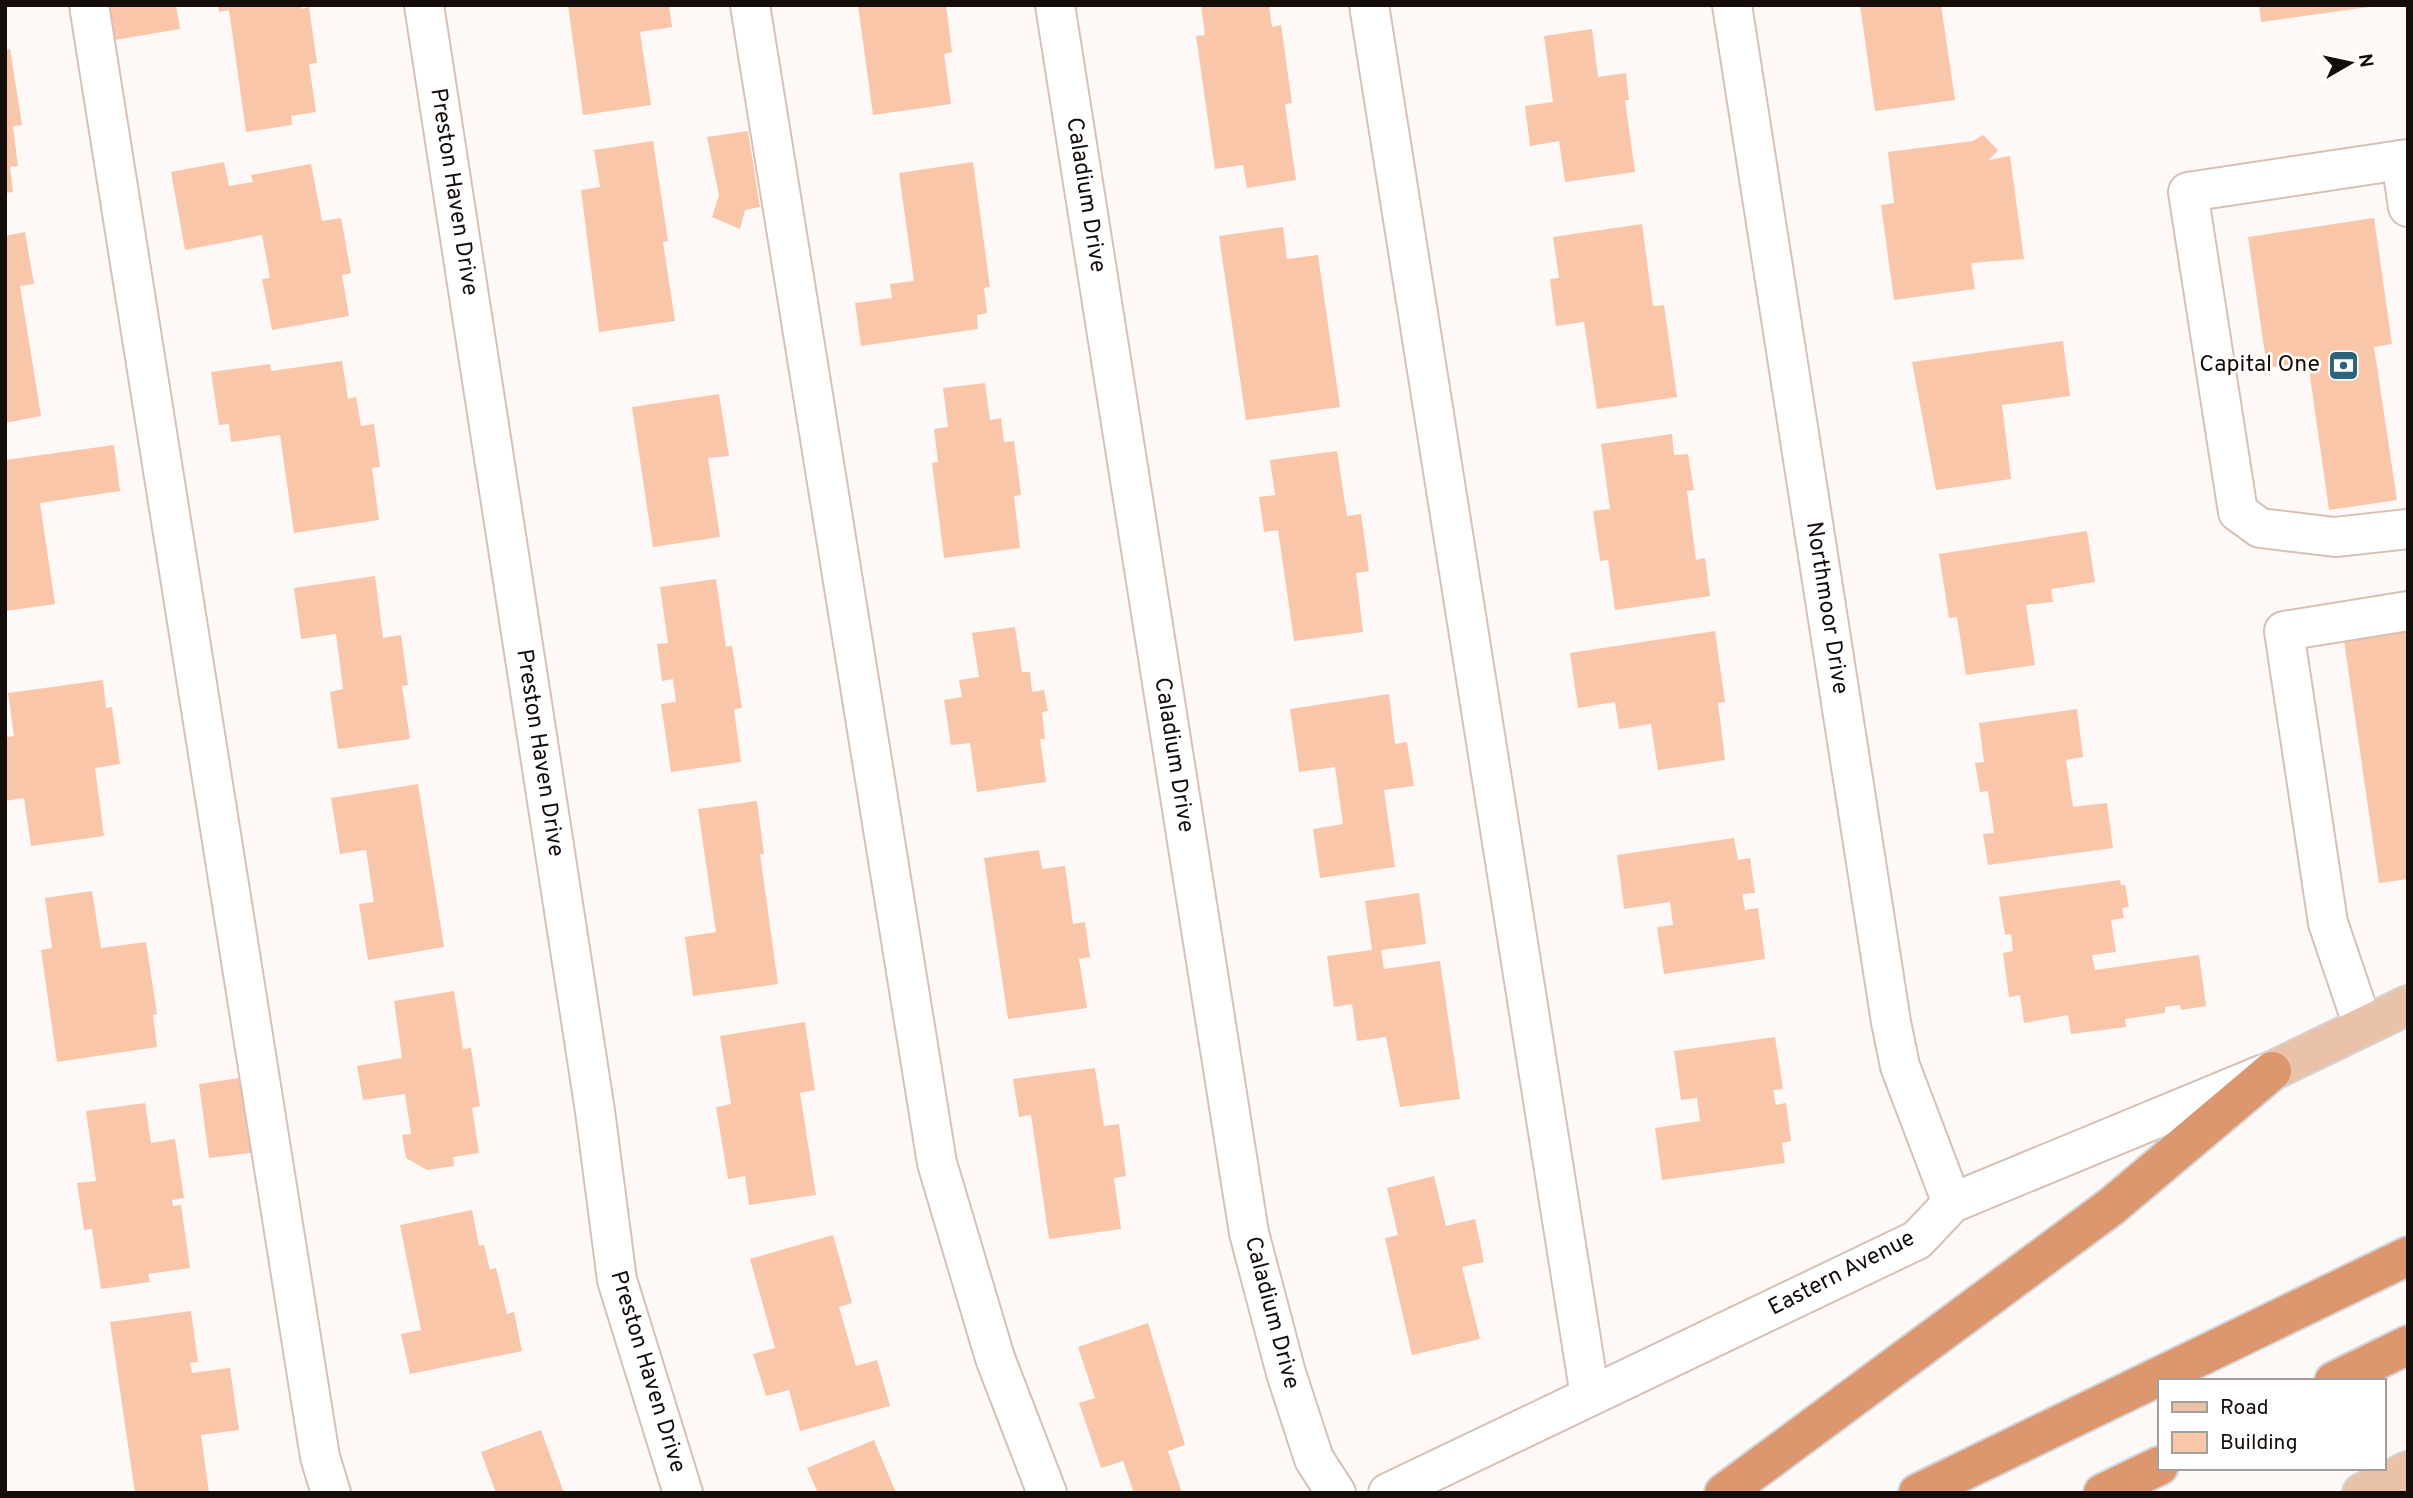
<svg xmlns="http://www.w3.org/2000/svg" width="2413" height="1498" font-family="Overpass,sans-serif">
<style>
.building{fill:#f9c6aa}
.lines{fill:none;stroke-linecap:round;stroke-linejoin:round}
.minor-casing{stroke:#d6c1b5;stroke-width:42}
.major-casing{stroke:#d5d3d3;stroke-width:42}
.highway-casing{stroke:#d5d3d3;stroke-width:42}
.minor{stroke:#fff;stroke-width:38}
.major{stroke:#eac1a9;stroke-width:38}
.highway{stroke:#dc976f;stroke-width:38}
.labels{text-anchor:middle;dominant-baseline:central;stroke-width:5;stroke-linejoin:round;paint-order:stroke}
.street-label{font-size:23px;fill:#140d09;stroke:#fff}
.poi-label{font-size:23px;fill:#140d09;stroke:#fff;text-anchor:end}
</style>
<rect width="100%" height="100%" fill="#fef9f7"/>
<g class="building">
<polygon points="109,5 176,5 180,29 115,40"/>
<polygon points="218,5 301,5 301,9 309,7 317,63 309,64 316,112 291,116 292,125 246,132 229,10 219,12"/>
<polygon points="568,5 669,5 672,27 640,32 651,105 583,115"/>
<polygon points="858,5 946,5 952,52 944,54 951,104 873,115"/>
<polygon points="1201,5 1269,5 1272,27 1281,25 1292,103 1285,104 1296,180 1247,188 1243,165 1215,169 1196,36 1205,35"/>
<polygon points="1860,5 1941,5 1955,100 1875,111"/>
<polygon points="2259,5 2369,5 2369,7 2261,22"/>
<polygon points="1592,29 1598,77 1626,73 1629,100 1625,100 1635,172 1565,182 1559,141 1530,146 1525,106 1553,102 1544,36"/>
<polygon points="10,49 22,125 13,126 18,166 10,167 13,192 5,193 5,50"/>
<polygon points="748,131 760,207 745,210 740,229 712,217 719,195 707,137"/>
<polygon points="1983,135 1998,150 1989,160 2010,156 2024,259 1971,263 1975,289 1894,300 1881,205 1894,203 1888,152 1973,141"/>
<polygon points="653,141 668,241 663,242 675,321 599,332 581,190 600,187 594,150"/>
<polygon points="224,162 229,186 253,182 251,175 311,164 322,221 341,218 351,273 342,275 349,316 272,330 262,279 270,278 262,235 185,250 171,172"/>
<polygon points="973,162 990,287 984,288 987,313 977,315 978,329 861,346 855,303 892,298 890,284 914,281 899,173"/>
<polygon points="2374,218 2392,344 2374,347 2397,500 2329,510 2308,362 2267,368 2248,237"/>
<polygon points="1642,224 1653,306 1664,305 1677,397 1597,409 1584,322 1556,326 1550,279 1559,278 1553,237"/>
<polygon points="1283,227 1287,259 1318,255 1340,407 1246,420 1219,236"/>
<polygon points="25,232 34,284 20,286 41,416 5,423 5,236"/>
<polygon points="2063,341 2070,396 2002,405 2011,479 1936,490 1912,362"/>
<polygon points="342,361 348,399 356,397 361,426 374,424 380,467 372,468 379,520 294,533 280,435 231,442 229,424 219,425 211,372 270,364 271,371"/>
<polygon points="985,383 990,420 1001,418 1004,442 1014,441 1021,495 1014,496 1020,548 944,558 932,463 938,462 934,429 948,427 943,388"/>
<polygon points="719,394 729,456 708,458 720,537 653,547 632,407"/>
<polygon points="1672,434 1674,455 1688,454 1694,490 1687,491 1696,560 1705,558 1710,596 1615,610 1608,560 1600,561 1593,511 1610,509 1601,444"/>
<polygon points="114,445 120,491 40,503 55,604 5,611 5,460"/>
<polygon points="1337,451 1347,516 1361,514 1369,571 1356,573 1363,632 1294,641 1278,530 1264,532 1259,497 1275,495 1270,460"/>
<polygon points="2087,531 2095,582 2051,589 2053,602 2026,605 2035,665 1966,675 1957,617 1949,618 1939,554"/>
<polygon points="375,576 383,638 401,635 408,685 402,686 410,739 338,749 330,692 343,689 336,634 301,639 294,588"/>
<polygon points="716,579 726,647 732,646 742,708 734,709 741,762 671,772 661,704 676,702 673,679 662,681 657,644 668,643 660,587"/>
<polygon points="2408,617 2408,879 2379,883 2342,627"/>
<polygon points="1015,627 1022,672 1030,672 1032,692 1044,690 1048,711 1042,712 1045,739 1040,739 1046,782 977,792 970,743 951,745 944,700 962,697 959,680 979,677 972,633"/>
<polygon points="1715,631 1725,702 1718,703 1725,760 1658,770 1651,724 1619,729 1615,702 1578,708 1570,653"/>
<polygon points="103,680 106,708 112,707 120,764 95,768 104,836 31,846 24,798 5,801 5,737 14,736 8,693"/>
<polygon points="1389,694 1395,744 1407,742 1414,786 1384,790 1395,867 1320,878 1313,829 1343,824 1335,767 1299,772 1290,709"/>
<polygon points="2077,709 2083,757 2066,760 2073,807 2107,803 2113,848 1988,865 1983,834 1994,833 1988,791 1980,792 1975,763 1984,762 1979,723"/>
<polygon points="418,784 444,947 368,960 359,904 374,902 366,850 340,854 331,798"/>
<polygon points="757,801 764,854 760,854 778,984 693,996 685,937 716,932 698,809"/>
<polygon points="1734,838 1738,860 1750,858 1755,893 1742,894 1745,910 1758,908 1765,959 1664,974 1657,927 1673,925 1670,902 1624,909 1617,855"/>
<polygon points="1039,850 1042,869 1065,866 1073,924 1085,922 1090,957 1079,959 1087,1008 1008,1019 984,858"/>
<polygon points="2120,880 2121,885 2125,885 2129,907 2122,908 2124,918 2111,920 2116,952 2092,955 2095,970 2199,955 2206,1006 2181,1010 2180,1005 2165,1007 2165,1013 2125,1019 2126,1027 2071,1034 2068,1015 2024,1023 2020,995 2009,997 2003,953 2013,951 2011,934 2005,935 1999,897"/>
<polygon points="92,891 101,948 146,942 157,1014 153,1015 157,1047 57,1062 41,950 52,948 45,898"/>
<polygon points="1419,893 1426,944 1381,950 1384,969 1440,961 1460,1099 1400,1107 1386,1037 1357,1041 1352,1004 1334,1007 1327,956 1372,950 1365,901"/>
<polygon points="454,991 463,1049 471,1048 480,1106 472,1108 479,1153 453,1157 454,1166 427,1170 406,1158 402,1135 411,1134 405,1094 363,1100 357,1066 402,1058 394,1001"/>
<polygon points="805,1022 815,1090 800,1093 816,1195 749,1205 745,1176 728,1179 716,1107 731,1104 720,1036"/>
<polygon points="1775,1037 1783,1089 1773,1090 1776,1105 1786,1103 1791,1141 1782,1143 1785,1163 1662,1180 1655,1128 1700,1121 1697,1098 1681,1100 1674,1051"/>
<polygon points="1095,1068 1104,1126 1119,1124 1126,1176 1114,1178 1121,1229 1049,1239 1031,1115 1019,1117 1013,1079"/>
<polygon points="246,1077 257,1152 209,1158 199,1084"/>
<polygon points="145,1103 151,1143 175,1139 184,1198 172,1200 173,1206 181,1205 190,1268 148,1274 150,1282 101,1289 92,1229 84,1230 77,1183 96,1181 86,1111"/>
<polygon points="1434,1176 1446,1226 1475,1219 1484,1262 1462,1267 1480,1339 1412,1355 1385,1238 1398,1235 1387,1188"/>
<polygon points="472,1210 479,1246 484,1245 490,1270 496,1268 507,1314 514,1312 522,1351 410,1374 401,1334 421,1330 400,1225"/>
<polygon points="833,1235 852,1303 839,1307 856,1366 877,1360 890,1406 800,1431 789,1390 766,1396 753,1354 775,1348 750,1259"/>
<polygon points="191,1311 198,1362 190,1363 192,1373 230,1368 239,1430 201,1435 209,1493 135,1493 110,1322"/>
<polygon points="1148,1323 1185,1445 1168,1451 1182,1493 1134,1493 1123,1461 1101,1468 1079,1403 1095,1398 1078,1347"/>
<polygon points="541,1430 564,1493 496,1493 481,1452"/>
<polygon points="874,1440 896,1493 818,1493 807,1468"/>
</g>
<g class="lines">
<defs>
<g id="minor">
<polyline points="89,5 320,1457 331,1493"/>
<polyline points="424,5 595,1111 617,1280 683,1493"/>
<polyline points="750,5 937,1163 995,1358 1047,1493"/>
<polyline points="1055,5 1249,1233 1286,1373 1314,1459 1336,1493"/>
<polyline points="1369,5 1590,1396"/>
<polyline points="1732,5 1891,1022 1900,1066 1952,1203"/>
<polyline points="2408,159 2401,160 2408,207"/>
<polyline points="2401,160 2188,192 2238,512 2260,528 2335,537 2408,529"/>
<polyline points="2363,1026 2328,923 2284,631 2408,611"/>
<polyline points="1388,1493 1917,1240 1952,1203 2264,1074"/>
</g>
<g id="major">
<polyline points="2272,1071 2408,1005"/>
<polyline points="2362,1493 2408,1471"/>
</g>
<g id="highway">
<polyline points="2334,1381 2408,1345"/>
<polyline points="1724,1493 2112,1206 2272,1071"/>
<polyline points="1918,1493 2408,1256"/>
<polyline points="2103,1493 2159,1466"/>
</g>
</defs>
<use href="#minor" class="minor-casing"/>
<use href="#major" class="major-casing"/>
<use href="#highway" class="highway-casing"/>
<use href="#minor" class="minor"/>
<use href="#major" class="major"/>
<use href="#highway" class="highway"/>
</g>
<defs>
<symbol id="bank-square" viewBox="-11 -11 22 22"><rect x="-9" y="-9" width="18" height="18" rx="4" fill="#2c647e" stroke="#fff"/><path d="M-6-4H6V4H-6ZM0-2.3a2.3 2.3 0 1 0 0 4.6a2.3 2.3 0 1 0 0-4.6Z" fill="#fff"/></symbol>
</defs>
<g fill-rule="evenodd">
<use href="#bank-square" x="2326" y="348" width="35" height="35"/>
</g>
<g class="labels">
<g class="street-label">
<text transform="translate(453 192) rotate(81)">Preston Haven Drive</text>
<text transform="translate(1085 195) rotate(81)">Caladium Drive</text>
<text transform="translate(1826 608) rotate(81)">Northmoor Drive</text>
<text transform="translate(539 753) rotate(81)">Preston Haven Drive</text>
<text transform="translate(1173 755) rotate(81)">Caladium Drive</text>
<text transform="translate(1842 1274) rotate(-27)">Eastern Avenue</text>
<text transform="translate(1271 1313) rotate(75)">Caladium Drive</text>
<text transform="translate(647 1372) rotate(73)">Preston Haven Drive</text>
</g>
<g class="poi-label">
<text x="2320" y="365">Capital One</text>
</g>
</g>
<rect width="2413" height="1498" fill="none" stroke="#140d09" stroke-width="14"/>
<rect x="2158" y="1379" width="228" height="91" fill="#ffffff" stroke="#a19e9d" stroke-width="2"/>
<rect x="2172" y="1402" width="35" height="10" fill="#eac1a9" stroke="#a19e9d" stroke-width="2"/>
<text x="2220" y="1414" font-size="21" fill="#140d09">Road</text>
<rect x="2172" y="1432" width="35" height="21" fill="#f9c6aa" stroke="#a19e9d" stroke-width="2"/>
<text x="2220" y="1449" font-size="21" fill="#140d09">Building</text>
<g transform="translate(2350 63) rotate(81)" stroke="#ffffff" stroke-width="5" paint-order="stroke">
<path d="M0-5L12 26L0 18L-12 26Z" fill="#140d09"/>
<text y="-10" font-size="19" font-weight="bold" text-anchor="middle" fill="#140d09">N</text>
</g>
</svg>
